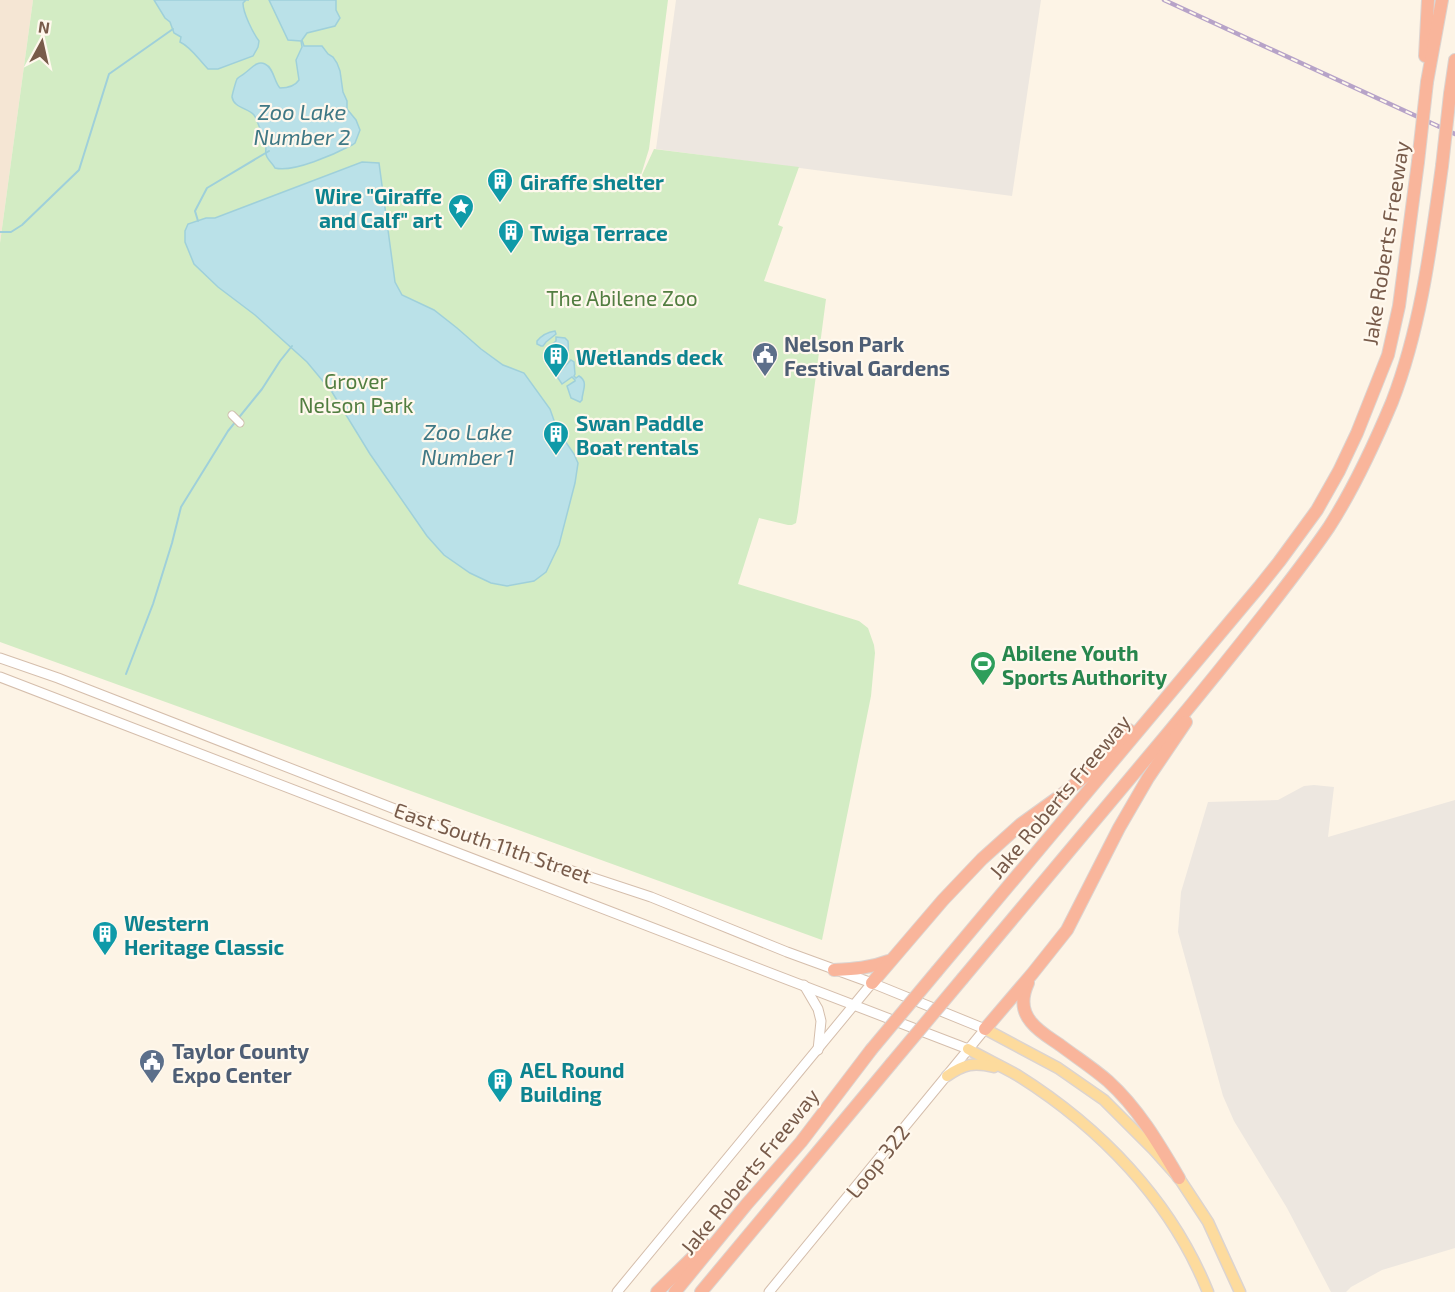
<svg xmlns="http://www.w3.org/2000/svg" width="1455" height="1292" font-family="'Exo 2',sans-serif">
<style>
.residential{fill:#f5e6d4}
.industrial{fill:#ede7e0}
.green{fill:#d3ecc4}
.water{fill:#bae1e8;stroke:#9fd0da;stroke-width:1.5}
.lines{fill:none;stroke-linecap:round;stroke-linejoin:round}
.stream{stroke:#9fd0da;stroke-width:2}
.minor-casing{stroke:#cfbcac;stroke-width:9}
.secondary-casing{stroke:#d5beac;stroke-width:11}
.primary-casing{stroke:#dcd4d0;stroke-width:13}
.motorway-casing{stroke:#dcd4d0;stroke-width:14}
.minor{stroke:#fff;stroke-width:7}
.secondary{stroke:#fff;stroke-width:9}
.primary{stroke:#fddb9d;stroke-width:10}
.motorway{stroke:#f9b59b;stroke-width:12}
.rail-casing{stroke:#b7a3c8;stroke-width:4.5}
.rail{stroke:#fff8ed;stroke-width:2;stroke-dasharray:7;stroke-linecap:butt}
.motorway-bridge-casing{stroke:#dcd4d0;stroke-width:14;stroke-linecap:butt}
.motorway-bridge{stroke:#f9b59b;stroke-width:12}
.labels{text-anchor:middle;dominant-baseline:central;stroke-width:4.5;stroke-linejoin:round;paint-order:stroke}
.culture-label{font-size:21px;font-weight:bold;fill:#0d838f;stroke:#fff8ed;text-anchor:start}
.street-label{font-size:21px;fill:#785b4a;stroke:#fff8ed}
.park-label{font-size:21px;fill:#527e41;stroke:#fff8ed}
.service-label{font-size:21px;font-weight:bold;fill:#4e5e75;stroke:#fff8ed;text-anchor:start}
.leisure-label{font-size:21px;font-weight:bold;fill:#27864d;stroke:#fff8ed;text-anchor:start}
.water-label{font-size:22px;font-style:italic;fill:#3f7885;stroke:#fff8ed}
</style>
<rect width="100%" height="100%" fill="#fdf4e6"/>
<polygon class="residential" points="0,0 33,0 0,243"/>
<g class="industrial">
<polygon points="676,0 1041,0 1012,196 656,149"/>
<polygon points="1314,785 1334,787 1328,837 1455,800 1455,1248 1382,1270 1351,1287 1346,1292 1331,1292 1287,1208 1234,1121 1223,1096 1178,932 1181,892 1208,802 1278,800 1304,786"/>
</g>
<polygon class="green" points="33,0 668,0 649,149 641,175 642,175 654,149 799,167 778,225 783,227 764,281 826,299 798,512 796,523 792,525 788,525 759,518 738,584 859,621 868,628 874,645 875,653 871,696 822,940 0,642 0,243"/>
<g class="water">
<path d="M154,0H249H246L243,3C243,13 253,33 259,41L258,47L253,56L218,69H208C199,60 191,47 180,42L181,37L174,33L170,22L165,18Z"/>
<path d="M269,0H336V10L340,18L335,26L307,33L302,40L304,46H322L328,54L333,57L337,63L340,71L343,92L347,101V109L356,120L360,130L355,143L352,145C335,154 293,173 275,168C273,164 269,161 267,157C263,150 270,148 261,142V138L258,136L262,132C258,127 258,120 254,115C248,108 234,108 232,97C232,95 236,81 237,79C239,76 242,76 245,73C251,69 257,60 265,64C274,68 274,82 280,88C287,88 295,86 299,80L296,60L302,47L301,41L288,40Z"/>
<polygon points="362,162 379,163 395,282 402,295 434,310 457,328 481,349 503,365 524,373 550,409 557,429 574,454 578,463 575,483 559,545 546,572 534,581 507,586 491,583 470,573 444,555 427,536 370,454 332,392 307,362 255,315 218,287 194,264 185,242 185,231 188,224 206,218 215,218"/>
<path d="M555,331L556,334L546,342L543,346H541L537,344V341C542,335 548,332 555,331Z"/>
<path d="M556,337L565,338L568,341C569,351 569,360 560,365C552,363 546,355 549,347L556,341Z"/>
<path d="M571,360L574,362L575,374L574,376L576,378L579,376C589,382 582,391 582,400L580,402L571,398L567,386L575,381V380L572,377L562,384L556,375Z"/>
</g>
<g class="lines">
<g class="stream">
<polyline points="198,221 195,211 207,188 269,151"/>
<polyline points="0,232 11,232 22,225 79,170 109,74 173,29"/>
<polyline points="126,674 153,604 172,543 181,507 228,431 262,389 280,361 292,346"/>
</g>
<defs>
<polyline id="minor" points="232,415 240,423"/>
<g id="secondary">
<polyline points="0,658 58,678 454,832 651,897 787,952 872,983 985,1029 769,1292"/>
<polyline points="0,677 968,1049"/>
<polyline points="804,985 818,1009 821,1021 818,1050"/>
<polyline points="617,1292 872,983"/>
</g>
<g id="primary">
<polyline points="985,1029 1058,1068 1104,1100 1153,1149 1179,1178 1208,1222 1240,1292"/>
<path d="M968,1049C984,1058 1001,1066 1017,1075C1100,1127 1171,1200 1208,1292"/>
<path d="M947,1076C964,1064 974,1062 994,1067"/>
</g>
<g id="motorway">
<polyline points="1425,56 1428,0"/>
<polyline points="1427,82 1442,0"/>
<polyline points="1450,94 1455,60"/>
<path d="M834,970C854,969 870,968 888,961"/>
<polyline points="937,971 1259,587 1279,562 1317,510 1339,471 1357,433 1388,355 1399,306 1418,162"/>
<path d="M963,978C1031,896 1100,815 1168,733C1202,692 1235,651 1268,609C1289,582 1310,555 1329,527C1354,488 1374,445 1392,402C1421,327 1431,245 1442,166"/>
<polyline points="872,983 943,900 982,859 1021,824 1060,796 1084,777 1129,730"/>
<path d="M1028,983C1022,996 1021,1010 1031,1022C1039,1032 1050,1038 1060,1045C1076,1057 1093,1068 1108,1081C1138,1108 1159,1144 1179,1178"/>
<polyline points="985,1029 1032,974 1067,930 1119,828 1148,778 1186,722"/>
<polyline points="657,1292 705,1245"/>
<polyline points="675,1292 746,1205 801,1142 871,1050"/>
<polyline points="701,1292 891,1064"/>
</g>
</defs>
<use href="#minor" class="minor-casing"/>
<use href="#secondary" class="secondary-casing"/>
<use href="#primary" class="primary-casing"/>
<use href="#motorway" class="motorway-casing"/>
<use href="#minor" class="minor"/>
<use href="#secondary" class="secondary"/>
<use href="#primary" class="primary"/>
<use href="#motorway" class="motorway"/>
<defs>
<polyline id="rail" points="1164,0 1455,134"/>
</defs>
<use href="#rail" class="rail-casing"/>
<use href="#rail" class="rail"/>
<defs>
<g id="motorway-bridge">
<polyline points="1418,162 1427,82"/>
<polyline points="1442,166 1450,94"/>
<polyline points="871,1050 937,971"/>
<polyline points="891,1064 963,978"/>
</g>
</defs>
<use href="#motorway-bridge" class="motorway-bridge-casing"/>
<use href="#motorway-bridge" class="motorway-bridge"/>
</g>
<defs>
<symbol id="building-pin" viewBox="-11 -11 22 30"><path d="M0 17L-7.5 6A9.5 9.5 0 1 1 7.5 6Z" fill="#0f9aa8" stroke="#fff8ed"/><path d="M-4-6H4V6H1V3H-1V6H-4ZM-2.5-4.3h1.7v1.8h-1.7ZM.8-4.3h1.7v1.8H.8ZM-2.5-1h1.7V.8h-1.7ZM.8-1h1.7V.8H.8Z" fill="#fff"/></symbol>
<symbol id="sight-pin" viewBox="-11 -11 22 30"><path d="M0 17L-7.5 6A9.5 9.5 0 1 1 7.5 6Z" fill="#0f9aa8" stroke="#fff8ed"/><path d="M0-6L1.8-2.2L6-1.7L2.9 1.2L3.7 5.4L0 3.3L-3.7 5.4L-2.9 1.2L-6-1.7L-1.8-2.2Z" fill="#fff"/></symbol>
<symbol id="civic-pin" viewBox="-11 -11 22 30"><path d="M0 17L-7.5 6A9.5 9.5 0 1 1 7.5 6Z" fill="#5c6f8a" stroke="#fff8ed"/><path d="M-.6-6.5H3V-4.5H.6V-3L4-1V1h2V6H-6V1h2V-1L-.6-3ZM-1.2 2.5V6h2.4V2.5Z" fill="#fff"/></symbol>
<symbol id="stadium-pin" viewBox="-11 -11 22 30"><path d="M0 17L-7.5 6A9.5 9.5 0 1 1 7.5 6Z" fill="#2e9e5b" stroke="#fff8ed"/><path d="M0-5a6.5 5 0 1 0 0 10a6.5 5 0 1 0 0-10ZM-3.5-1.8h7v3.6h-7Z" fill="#fff"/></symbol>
</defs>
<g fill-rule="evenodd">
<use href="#building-pin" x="485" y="166" width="30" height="40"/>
<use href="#sight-pin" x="446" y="192" width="30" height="40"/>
<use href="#building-pin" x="496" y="217" width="30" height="40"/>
<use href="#civic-pin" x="750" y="340" width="30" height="40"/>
<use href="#building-pin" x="541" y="341" width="30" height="40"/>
<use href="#building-pin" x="541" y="419" width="30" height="40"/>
<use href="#stadium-pin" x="968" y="649" width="30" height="40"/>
<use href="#building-pin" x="90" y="919" width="30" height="40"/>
<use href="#civic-pin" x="137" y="1047" width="30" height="40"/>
<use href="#building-pin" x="485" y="1066" width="30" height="40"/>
</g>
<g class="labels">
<g class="culture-label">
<text x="520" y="181">Giraffe shelter</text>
<text x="442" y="195" text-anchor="end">Wire "Giraffe<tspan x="442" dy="24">and Calf" art</tspan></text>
<text x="530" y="232">Twiga Terrace</text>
<text x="576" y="356">Wetlands deck</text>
<text x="576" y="422">Swan Paddle<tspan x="576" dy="24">Boat rentals</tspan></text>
<text x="124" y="922">Western<tspan x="124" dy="24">Heritage Classic</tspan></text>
<text x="520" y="1069">AEL Round<tspan x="520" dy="24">Building</tspan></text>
</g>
<g class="street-label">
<text transform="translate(1385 243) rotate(-81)">Jake Roberts Freeway</text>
<text transform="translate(1059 796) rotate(-50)">Jake Roberts Freeway</text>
<text transform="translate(493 842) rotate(19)">East South 11th Street</text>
<text transform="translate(877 1161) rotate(-51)">Loop 322</text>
<text transform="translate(749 1171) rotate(-51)">Jake Roberts Freeway</text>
</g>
<g class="park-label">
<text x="622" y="297">The Abilene Zoo</text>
<text x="356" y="380">Grover<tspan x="356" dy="24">Nelson Park</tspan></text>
</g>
<g class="service-label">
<text x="784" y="343">Nelson Park<tspan x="784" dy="24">Festival Gardens</tspan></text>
<text x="172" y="1050">Taylor County<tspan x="172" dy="24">Expo Center</tspan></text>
</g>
<g class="leisure-label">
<text x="1002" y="652">Abilene Youth<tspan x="1002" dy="24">Sports Authority</tspan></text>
</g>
<g class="water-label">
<text x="302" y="111">Zoo Lake<tspan x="302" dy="25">Number 2</tspan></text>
<text x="468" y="431">Zoo Lake<tspan x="468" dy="25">Number 1</tspan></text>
</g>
</g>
<g transform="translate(42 42) rotate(8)" stroke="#fff8ed" stroke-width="4.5" paint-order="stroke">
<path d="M0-4.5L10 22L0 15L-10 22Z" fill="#785b4a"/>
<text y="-9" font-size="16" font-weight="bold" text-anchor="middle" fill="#785b4a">N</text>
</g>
</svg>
